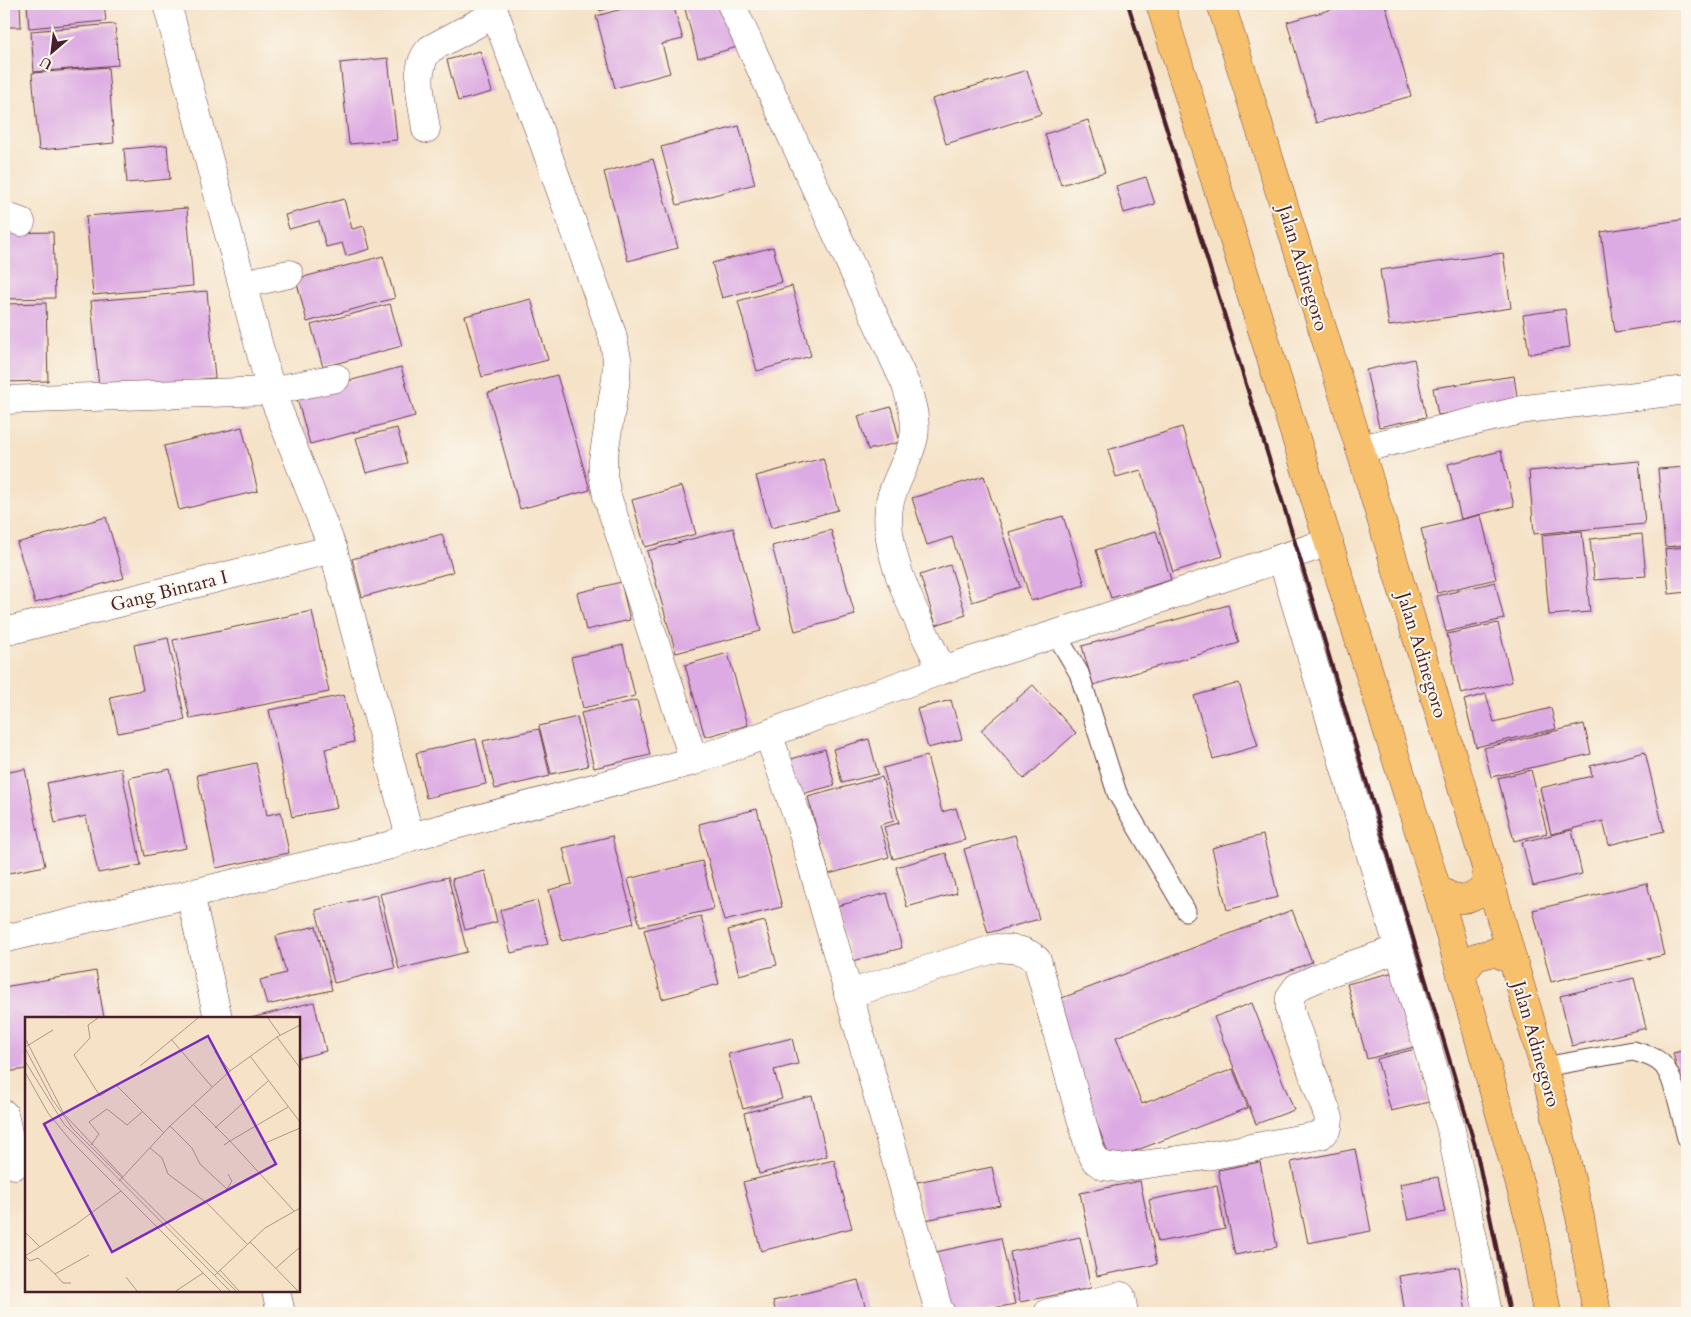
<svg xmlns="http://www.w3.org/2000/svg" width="1691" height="1317" font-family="Cardo,serif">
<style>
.building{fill:#ddabe3}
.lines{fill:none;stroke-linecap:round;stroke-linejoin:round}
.service-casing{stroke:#643c42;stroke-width:21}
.minor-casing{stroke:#643c42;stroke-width:29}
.tertiary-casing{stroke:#643c42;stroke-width:29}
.trunk-casing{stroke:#643c42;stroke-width:29}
.service{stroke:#fff;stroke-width:19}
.minor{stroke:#fff;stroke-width:28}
.tertiary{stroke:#fff;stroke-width:28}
.trunk{stroke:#f7c06c;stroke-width:28}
.rail{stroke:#4a1f2b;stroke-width:4}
.labels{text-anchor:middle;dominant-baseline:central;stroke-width:4;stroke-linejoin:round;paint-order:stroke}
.street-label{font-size:19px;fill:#4a1f2b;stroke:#fbf7ec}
.inset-road{fill:none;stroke:#b19489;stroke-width:1}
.view{fill:#7b2cbf;fill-opacity:0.15;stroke:#7b2cbf;stroke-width:2.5}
.inset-edge{fill:none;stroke:#4a1f2b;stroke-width:2.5}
</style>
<rect width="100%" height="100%" fill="#fbf7ec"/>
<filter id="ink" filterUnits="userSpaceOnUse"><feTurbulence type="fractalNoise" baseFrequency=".02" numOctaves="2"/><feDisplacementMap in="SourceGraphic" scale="10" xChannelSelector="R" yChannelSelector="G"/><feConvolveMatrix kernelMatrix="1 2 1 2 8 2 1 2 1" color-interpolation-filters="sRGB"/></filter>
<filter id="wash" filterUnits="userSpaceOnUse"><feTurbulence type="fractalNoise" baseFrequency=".0096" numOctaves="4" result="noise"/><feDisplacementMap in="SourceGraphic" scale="20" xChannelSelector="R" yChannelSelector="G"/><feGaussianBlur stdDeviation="1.12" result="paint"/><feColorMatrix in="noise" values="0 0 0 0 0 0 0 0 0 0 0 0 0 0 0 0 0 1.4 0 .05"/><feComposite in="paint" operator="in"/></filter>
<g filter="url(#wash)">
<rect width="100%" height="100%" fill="#f5e2c7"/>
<g id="blocks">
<g class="building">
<polygon points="4,4 20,4 21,27 4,27"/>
<polygon points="27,4 104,4 106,21 29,28"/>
<polygon points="597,4 625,4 600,11"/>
<polygon points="641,4 673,4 683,39 662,44 670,73 615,88 596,16"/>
<polygon points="704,4 729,4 741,46 698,58 685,9"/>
<polygon points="1350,4 1385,4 1411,96 1316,123 1287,22"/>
<polygon points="115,24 118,65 34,72 31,31"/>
<polygon points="480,51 492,92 458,101 447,60"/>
<polygon points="388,58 397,140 349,144 340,63"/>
<polygon points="108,67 114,143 39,150 32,73"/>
<polygon points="1027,70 1041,114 946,144 932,99"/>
<polygon points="1088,120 1105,172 1061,185 1045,134"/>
<polygon points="739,126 755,184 677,205 661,147"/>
<polygon points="167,145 170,179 127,183 124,149"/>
<polygon points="653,159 678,248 628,261 604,172"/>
<polygon points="1146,177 1155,204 1124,213 1116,186"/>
<polygon points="344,199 352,229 364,226 370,249 346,256 342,243 326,247 319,221 289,229 285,215"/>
<polygon points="187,208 193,286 93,295 86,216"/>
<polygon points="1687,219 1687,321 1615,332 1601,232"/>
<polygon points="53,232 55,298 4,299 4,233"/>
<polygon points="773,247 782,282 722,298 712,263"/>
<polygon points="1503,253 1511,308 1389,326 1380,270"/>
<polygon points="383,256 395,298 307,322 296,279"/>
<polygon points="792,286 811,356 757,371 738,301"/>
<polygon points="207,291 215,378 99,388 91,301"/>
<polygon points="531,299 548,360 482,377 465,316"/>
<polygon points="46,303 48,381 4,382 4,304"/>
<polygon points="390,304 402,346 323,367 311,325"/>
<polygon points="1565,309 1570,347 1529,354 1523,315"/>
<polygon points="1414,359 1426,417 1379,427 1366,370"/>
<polygon points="401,367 415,416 310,444 296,395"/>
<polygon points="557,375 590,490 520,509 488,393"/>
<polygon points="1514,376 1518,403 1438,415 1433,388"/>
<polygon points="891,407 900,442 868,450 858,416"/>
<polygon points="242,427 258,491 179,510 164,446"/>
<polygon points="1182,427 1223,556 1173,572 1141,470 1116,477 1108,450"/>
<polygon points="397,428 407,463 366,473 356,438"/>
<polygon points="1501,451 1514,506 1461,519 1448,464"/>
<polygon points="823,458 838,510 771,528 756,476"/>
<polygon points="1639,461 1645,524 1534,534 1529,471"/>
<polygon points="1687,467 1687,545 1665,547 1658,469"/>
<polygon points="984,476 1020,587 972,602 952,537 927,545 912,498"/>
<polygon points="682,486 696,534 645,547 632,500"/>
<polygon points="1481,515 1496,579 1437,593 1421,529"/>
<polygon points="1063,516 1085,585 1031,601 1009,532"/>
<polygon points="106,517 124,578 35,603 17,543"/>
<polygon points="733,528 761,631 676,653 647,551"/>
<polygon points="831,530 855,615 795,631 772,546"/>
<polygon points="1156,531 1171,580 1111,598 1096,550"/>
<polygon points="1582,531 1590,612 1549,615 1542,535"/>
<polygon points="442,534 453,572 362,597 352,559"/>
<polygon points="1642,534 1646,576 1594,580 1590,539"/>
<polygon points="1687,547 1687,592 1669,594 1665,549"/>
<polygon points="950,565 966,615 936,625 920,575"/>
<polygon points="621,582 630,620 586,630 577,593"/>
<polygon points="1495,582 1504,619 1446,632 1437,596"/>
<polygon points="1228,605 1239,643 1093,685 1082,646"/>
<polygon points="312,611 329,692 190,719 173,640"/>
<polygon points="1498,623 1512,682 1461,694 1447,634"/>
<polygon points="168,638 185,720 118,733 110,697 143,690 134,645"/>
<polygon points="623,645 635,696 583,708 571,657"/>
<polygon points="728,653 748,725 705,737 685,665"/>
<polygon points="1239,683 1258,746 1213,759 1194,696"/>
<polygon points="1033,685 1076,733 1024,779 981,730"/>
<polygon points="1486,694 1494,722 1551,708 1556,729 1476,747 1464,700"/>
<polygon points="344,695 354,742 325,749 337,808 292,817 269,710"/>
<polygon points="637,700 650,755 594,768 581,713"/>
<polygon points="951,700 962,739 928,748 917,709"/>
<polygon points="577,717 588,766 551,774 539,726"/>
<polygon points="1584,724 1591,754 1491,777 1484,748"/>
<polygon points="539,729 550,776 495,789 483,741"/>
<polygon points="476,739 486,784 426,798 416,753"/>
<polygon points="869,739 878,774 842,783 833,749"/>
<polygon points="825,749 835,785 798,795 788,760"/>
<polygon points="1645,752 1664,831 1609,845 1603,821 1551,834 1540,788 1592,776 1590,766"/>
<polygon points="927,756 942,812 956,808 965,840 893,859 884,827 899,823 883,768"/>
<polygon points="256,763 267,815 281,812 289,853 216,868 197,775"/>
<polygon points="121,768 141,865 98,873 86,816 55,823 47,783"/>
<polygon points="25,769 45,866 4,874 4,773"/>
<polygon points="170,769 186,848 145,856 129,778"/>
<polygon points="1531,770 1547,833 1514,841 1498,778"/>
<polygon points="882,777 894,821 880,825 889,857 829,874 808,797"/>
<polygon points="757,809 782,907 724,921 699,824"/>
<polygon points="1572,830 1582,874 1533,886 1522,842"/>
<polygon points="1015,835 1039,919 988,933 964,849"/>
<polygon points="1263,835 1278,897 1227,910 1212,848"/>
<polygon points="612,836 634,923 562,941 549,890 572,884 563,848"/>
<polygon points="946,853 957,893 907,907 896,867"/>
<polygon points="702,861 714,909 640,926 628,879"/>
<polygon points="485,871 497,922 465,930 452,879"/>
<polygon points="448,877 467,952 399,969 380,894"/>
<polygon points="1647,883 1664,955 1551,982 1533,910"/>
<polygon points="887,893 902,948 852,961 837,906"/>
<polygon points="376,895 395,968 334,983 316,910"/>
<polygon points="537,900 548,944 511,953 500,910"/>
<polygon points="1292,910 1312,962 1116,1037 1142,1104 1233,1069 1248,1108 1111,1160 1049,1003"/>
<polygon points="701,916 719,984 662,999 644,930"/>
<polygon points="765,921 777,965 739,975 728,930"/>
<polygon points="316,926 332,990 267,1005 260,980 286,973 276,936"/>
<polygon points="96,971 104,1018 26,1018 26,1069 7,1072 4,1053 4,987"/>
<polygon points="1398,971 1418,1046 1367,1059 1347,984"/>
<polygon points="1634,978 1646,1028 1572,1046 1560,996"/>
<polygon points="314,1002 326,1051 299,1058 299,1018 251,1018"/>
<polygon points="1252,1003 1294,1110 1256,1124 1214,1017"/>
<polygon points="792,1038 798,1064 774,1070 782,1099 743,1109 728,1054"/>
<polygon points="1415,1049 1429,1102 1391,1111 1377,1059"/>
<polygon points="1687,1050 1687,1109 1673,1053"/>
<polygon points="812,1096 827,1156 759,1174 744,1113"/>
<polygon points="1355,1149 1371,1231 1308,1243 1291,1162"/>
<polygon points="834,1160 852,1228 761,1251 743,1182"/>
<polygon points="1260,1162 1277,1247 1235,1255 1218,1170"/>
<polygon points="992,1167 1000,1205 925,1220 917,1182"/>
<polygon points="1438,1177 1445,1212 1408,1220 1400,1184"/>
<polygon points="1140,1181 1157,1264 1097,1276 1080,1193"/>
<polygon points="1217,1186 1225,1229 1158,1242 1149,1200"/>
<polygon points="1080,1237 1091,1288 1020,1302 1010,1252"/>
<polygon points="1001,1238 1015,1304 969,1313 949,1313 936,1252"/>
<polygon points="1459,1267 1466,1313 1405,1313 1399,1276"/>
<polygon points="858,1280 867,1313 776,1313 773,1301"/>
</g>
</g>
</g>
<g filter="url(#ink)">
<use href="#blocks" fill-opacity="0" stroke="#643c42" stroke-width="1"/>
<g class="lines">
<defs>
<g id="service">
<polyline points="1056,634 1079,673 1117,793 1186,911"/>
<path d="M1544,1067L1633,1051C1643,1054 1654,1056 1662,1064C1675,1076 1682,1120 1687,1138"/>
</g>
<g id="minor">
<polyline points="167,4 271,391 336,378"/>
<path d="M731,4L906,385C911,402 917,419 914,437C910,458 895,480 890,501C879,551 921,625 942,670"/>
<path d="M426,129C423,104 411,69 430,49L495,14L538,127L612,334L617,358L616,379L603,460V475L607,496L694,761"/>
<polyline points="4,216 21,222"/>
<polyline points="243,284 289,274"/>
<polyline points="4,400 271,391 333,549 410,837"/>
<polyline points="1282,558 1399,949 1450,1125 1488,1313"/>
<polyline points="4,632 333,549"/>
<polyline points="768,734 802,830 938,1308 941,1313"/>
<polyline points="190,894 218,1018"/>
<polyline points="4,939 391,845 410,837 694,761 942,670 1056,634 1329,542"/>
<path d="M848,994L997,948C1013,949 1025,949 1037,960L1089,1147L1095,1160L1103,1166L1119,1168L1207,1156L1321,1135L1328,1127L1329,1118L1290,1011V997L1297,987L1331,972L1399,949"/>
<polyline points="4,1114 15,1165"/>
<polyline points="276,1291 281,1313"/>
<polyline points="1048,1313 1121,1296 1124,1313"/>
</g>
<polyline id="tertiary" points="1360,449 1526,409 1687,390"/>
<g id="trunk">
<polyline points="1160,4 1437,889 1532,1228 1547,1313"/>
<polyline points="1221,4 1360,449 1487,871 1544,1067 1580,1217 1597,1313"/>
<path d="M1437,889C1458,901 1463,904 1484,889L1487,871"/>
<polyline points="1462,974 1475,957 1495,952 1513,961"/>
</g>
</defs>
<use href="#service" class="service-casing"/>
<use href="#minor" class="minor-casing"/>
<use href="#tertiary" class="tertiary-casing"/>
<use href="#trunk" class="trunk-casing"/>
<use href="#service" class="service"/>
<use href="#minor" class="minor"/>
<use href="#tertiary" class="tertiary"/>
<use href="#trunk" class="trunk"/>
<polyline class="rail" points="1128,4 1298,552 1476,1149 1510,1313"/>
</g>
</g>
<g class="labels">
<g class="street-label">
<text transform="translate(1303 268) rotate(73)">Jalan Adinegoro</text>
<text transform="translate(169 591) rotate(-14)">Gang Bintara I</text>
<text transform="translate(1422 655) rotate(73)">Jalan Adinegoro</text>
<text transform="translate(1536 1044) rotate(74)">Jalan Adinegoro</text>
</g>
</g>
<g transform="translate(25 1017)">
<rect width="275" height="275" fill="#f5e2c7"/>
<path class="inset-road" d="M73,1L63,8L65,21L49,38L75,79L91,68L139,116M243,1L255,18M252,20L275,51M0,21L39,97L98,160M146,22L187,70M2,29L28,13M0,31L27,82L48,112L211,274M190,35L205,54M225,39L275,105M0,44L39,107L205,274M115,49L173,1M0,55L23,96L46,124L196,274M168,87L205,124L263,90M145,109L167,131L175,147L202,172L207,164L203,157M190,111L243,64M238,127L275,111M66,128L74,117L64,105L82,92L102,108L117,95M199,128L205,124L269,194M125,131L137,141L143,157L182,186L222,227M94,164L145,109L205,54L252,20L275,8M0,215L15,230M225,225L273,274M0,239L50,208L96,174M0,239L5,244L13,241L30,257L64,238M251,251L275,230M195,253L214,274M30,257L38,266H46M190,258L240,211L275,191M101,260L112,274M151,274L178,256"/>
<path class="view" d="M183,19L251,147L87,235L19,107Z"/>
<rect width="275" height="275" class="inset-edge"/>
</g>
<rect width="1691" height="1317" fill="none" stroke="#fbf7ec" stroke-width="20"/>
<g transform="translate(52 52) rotate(208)" stroke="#fbf7ec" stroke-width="4" paint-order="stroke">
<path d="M0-4L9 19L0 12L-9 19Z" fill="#4a1f2b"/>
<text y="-8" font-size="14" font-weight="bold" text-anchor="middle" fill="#4a1f2b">U</text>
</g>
</svg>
